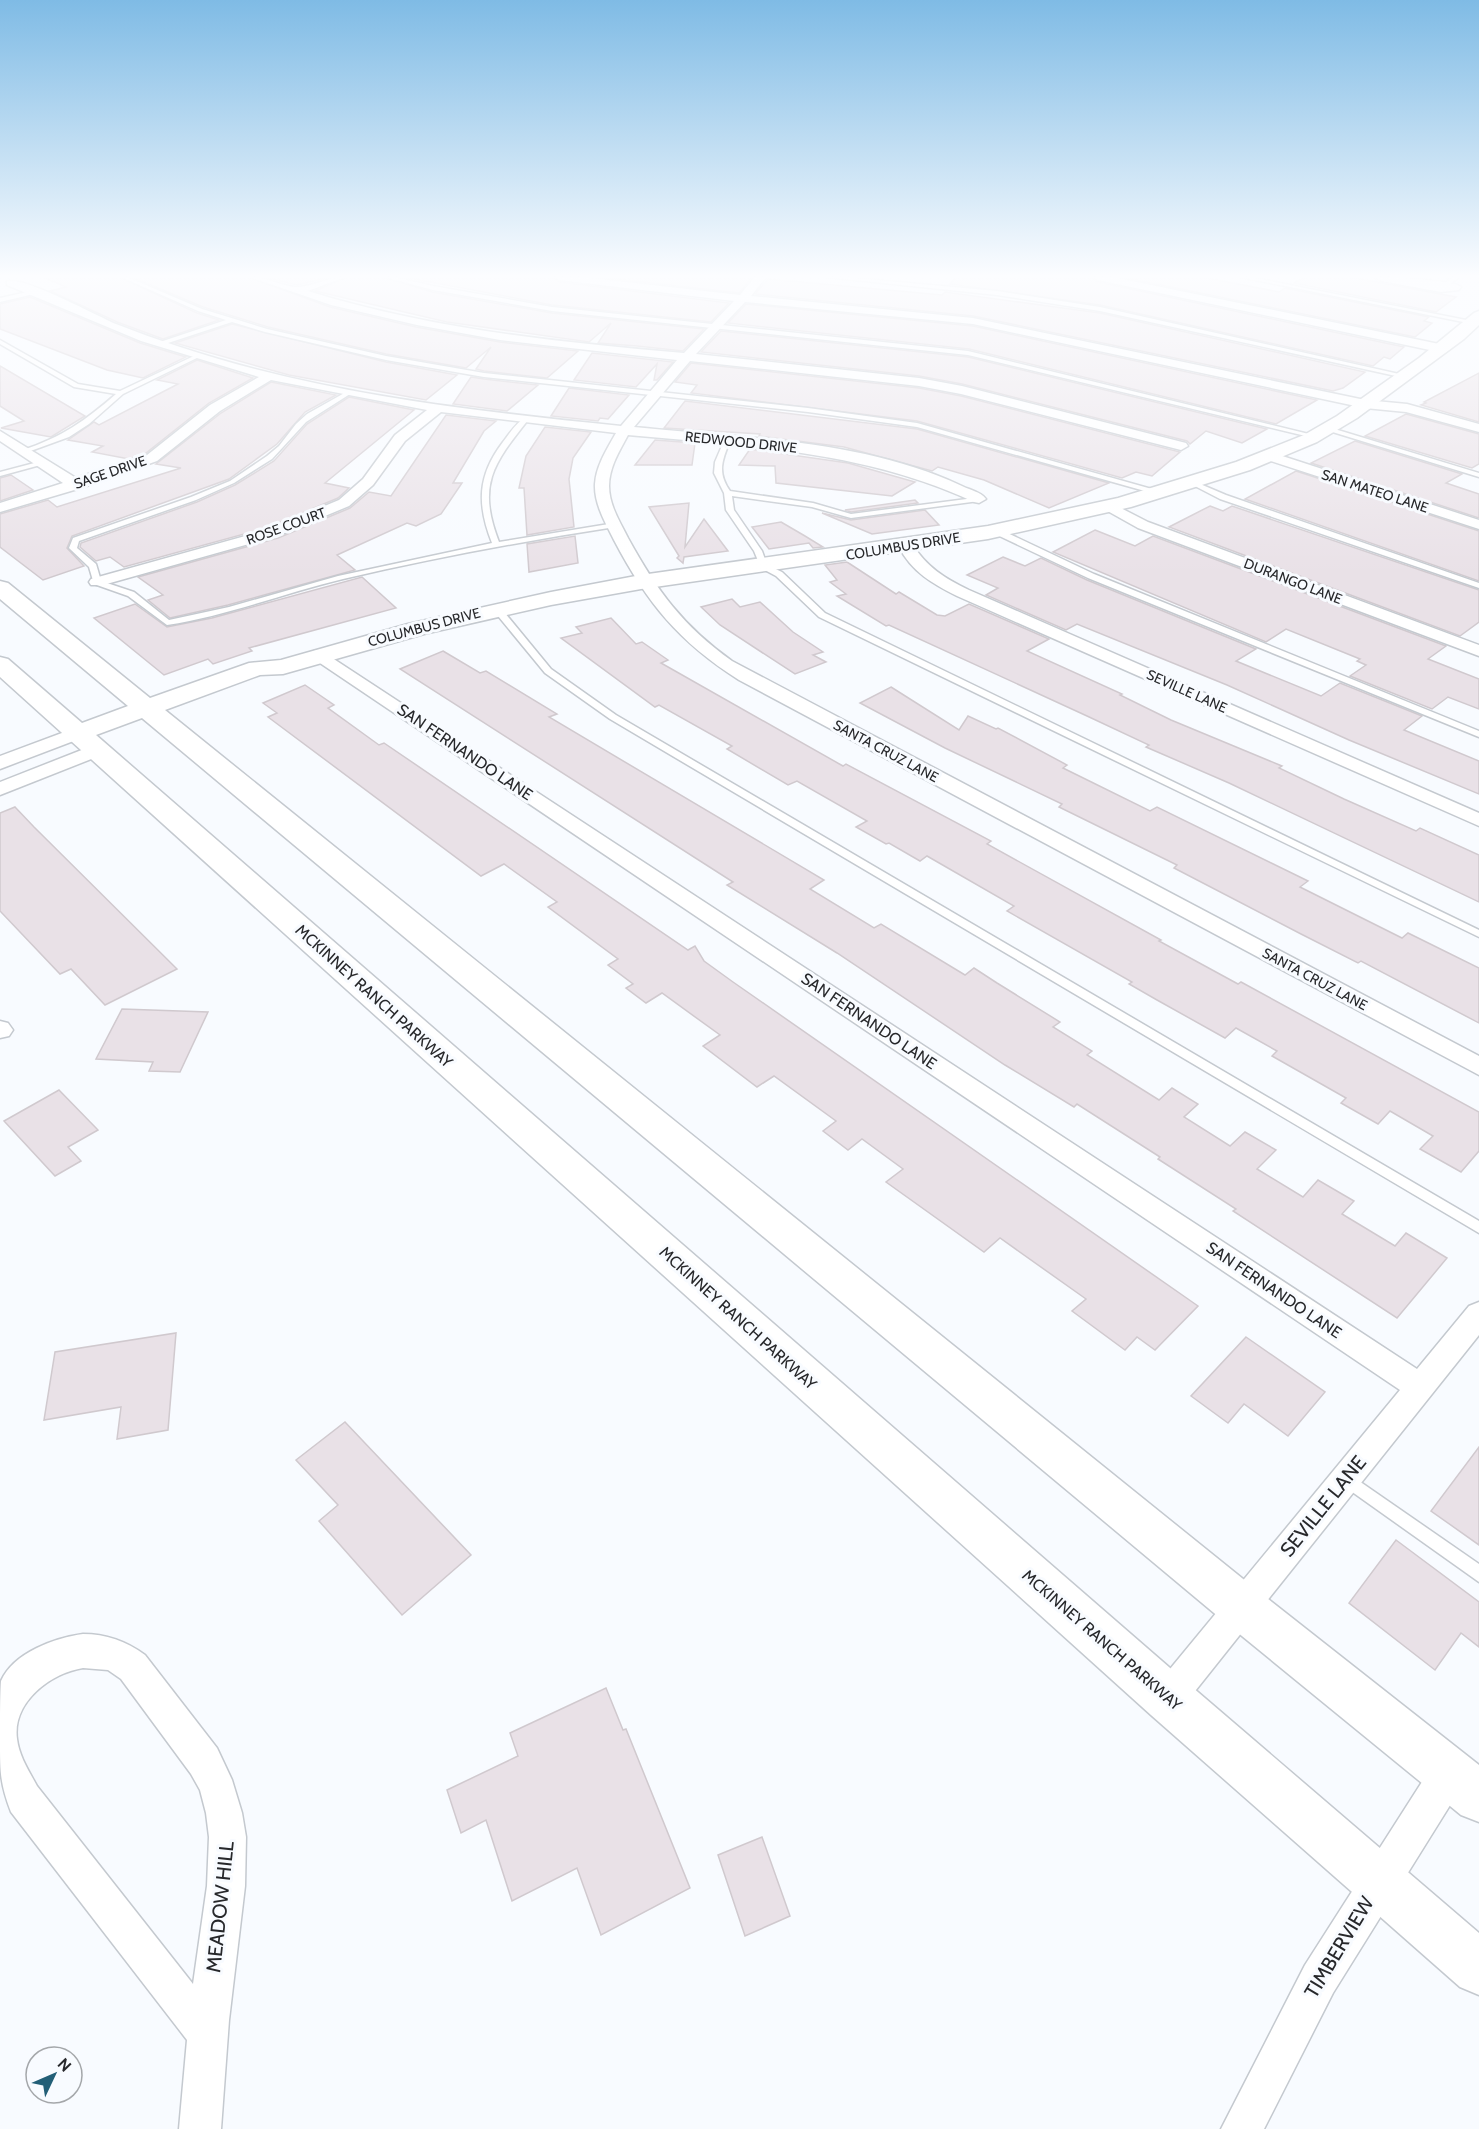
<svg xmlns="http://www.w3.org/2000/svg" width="1479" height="2129" font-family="Cabin,sans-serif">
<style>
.building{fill:#e9e1e7;stroke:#d0c9ce;stroke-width:1.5}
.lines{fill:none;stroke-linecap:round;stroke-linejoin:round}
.lane-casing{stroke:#c4c9cf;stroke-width:3}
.street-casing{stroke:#c4c9cf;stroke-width:3}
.secondary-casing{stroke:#c4c9cf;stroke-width:3}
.lane{fill:#fff;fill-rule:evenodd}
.street{fill:#fff;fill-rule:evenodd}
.secondary{fill:#fff;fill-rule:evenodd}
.labels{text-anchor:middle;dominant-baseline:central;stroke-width:6;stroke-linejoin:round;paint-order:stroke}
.far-street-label{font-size:14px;fill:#27282b;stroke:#f8fbff}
.street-label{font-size:16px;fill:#27282b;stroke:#f8fbff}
.near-street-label{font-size:20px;fill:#27282b;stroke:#f8fbff}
</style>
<rect width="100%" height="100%" fill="#f8fbff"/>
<g class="building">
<polygon points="43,277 119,277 197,313 219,320 163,339 117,322 50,291 66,287"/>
<polygon points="132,277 248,277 330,307 416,327 500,342 578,351 547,378 484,371 476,369 491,347 466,368 386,354 268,327 203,307"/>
<polygon points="265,277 330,277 297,285"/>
<polygon points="347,277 383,277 432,292 552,313 704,329 683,351 637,346 598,343 611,323 589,342 447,322 315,291"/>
<polygon points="403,277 552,277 559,282 729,303 711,322 552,305"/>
<polygon points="599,277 752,277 739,293"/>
<polygon points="956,277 1091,277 1098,282 1404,347 1390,359 1384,357 1373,366 1100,305 950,284"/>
<polygon points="1122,277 1202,277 1279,292 1285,288 1429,317 1424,321 1432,323 1415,337"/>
<polygon points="1305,277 1350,277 1456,297 1436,312 1294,283"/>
<polygon points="768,279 942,295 945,292 1100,313 1365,372 1343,388 1333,391 973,316 755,294"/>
<polygon points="30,297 140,343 186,357 143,378 107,370 0,329 0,304"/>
<polygon points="746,304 973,326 1317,400 1276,424 969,349 728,323"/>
<polygon points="232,324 386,362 457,375 426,400 289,375 175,343"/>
<polygon points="721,331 968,357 1267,429 1242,443 1206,431 1190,444 1187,441 962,384 919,376 701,352"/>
<polygon points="592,353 673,362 657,380 654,380 657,364 636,387 574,380"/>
<polygon points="197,360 253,378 209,403 146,453 129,459 92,452 103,446 68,440 94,422 99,425 178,384 157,380"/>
<polygon points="691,363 919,388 961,396 1180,452 1152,476 1136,472 1122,478 917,421 691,393 697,385 675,382"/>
<polygon points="0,366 85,416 51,437 1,428 24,421 0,406"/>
<polygon points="1479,373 1479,422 1421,405 1426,403 1424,402"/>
<polygon points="471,377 484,379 538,385 507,411 453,404"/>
<polygon points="271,382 336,395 305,412 277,444 229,479 72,536 67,548 84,566 43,580 0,547 0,514 48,500 57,507 181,468 156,464 221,413"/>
<polygon points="569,388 629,395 608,419 600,418 598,421 551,416"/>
<polygon points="349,397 414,410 325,483 349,488 338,498 266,528 124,567 110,557 96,561 80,547 81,543 197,502 235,485 274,461 307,424"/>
<polygon points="685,401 917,429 1109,483 1049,508 984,480 938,467 932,471 844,447 759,436 760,434 664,428"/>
<polygon points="1406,414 1479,434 1479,464 1472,468 1365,436"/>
<polygon points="446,415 496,421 484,431 453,483 462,483 441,514 416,526 407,523 337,555 355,570 228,605 170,618 148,600 163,595 138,577 278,538 350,508 369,492 391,496"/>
<polygon points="545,427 591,432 573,458 569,479 574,527 527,535 524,488 519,488 526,456"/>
<polygon points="655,440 695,443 692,465 635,465"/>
<polygon points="1355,441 1462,474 1446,483 1479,494 1479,518 1311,463"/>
<polygon points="750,449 848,463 915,482 892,496 776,483 775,466 739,465"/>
<polygon points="1296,471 1479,531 1479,581 1245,499"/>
<polygon points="11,475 33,490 0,501 0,478"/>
<polygon points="915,500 918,503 851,512 845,510"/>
<polygon points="689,503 685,547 704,519 728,551 684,557 683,563 677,558 679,556 649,507"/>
<polygon points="1210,506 1223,511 1232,506 1479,590 1479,622 1460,636 1169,527"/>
<polygon points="925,510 939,525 872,534 822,513 851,520"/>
<polygon points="781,522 805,536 823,547 813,548 809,543 769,549 752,527"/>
<polygon points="1095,530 1135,546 1153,536 1446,646 1428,659 1479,679 1479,709 1448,697 1432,709 1350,676 1366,665 1357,661 1360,659 1286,629 1266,642 1053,552"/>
<polygon points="575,536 578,563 529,572 527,544"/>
<polygon points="1003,557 1025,566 1041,558 1087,580 1256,649 1236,661 1321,696 1340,683 1422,716 1404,730 1479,761 1479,794 1349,740 1227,685 1077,624 1066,630 986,595 998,588 967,575"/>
<polygon points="847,562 896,594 899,592 937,615 945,616 969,604 1049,639 1027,651 1122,694 1120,695 1171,720 1282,766 1279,768 1344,799 1416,831 1420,828 1479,855 1479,902 1229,783 1146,747 1149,745 1087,716 889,625 886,626 837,596 846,594 830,582 837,580 825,565"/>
<polygon points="362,577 396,608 249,648 252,651 213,664 208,659 164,675 94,618 135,604 167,627 212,618"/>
<polygon points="732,599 740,607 760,602 793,632 823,652 813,655 826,662 795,674 720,625 701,607"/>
<polygon points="611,618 636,644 642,642 668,660 661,663 843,766 846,764 991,841 987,844 1161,940 1159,941 1238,984 1241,982 1479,1112 1479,1151 1461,1172 1420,1149 1433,1136 1390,1111 1378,1124 1341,1103 1346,1098 1272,1056 1277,1051 1236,1028 1225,1038 1157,1000 1129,984 1132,982 1007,911 1014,906 927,856 920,861 889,843 886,844 856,827 867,821 797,781 788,785 727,749 732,746 659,705 655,707 561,638 582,633 576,627"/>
<polygon points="443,651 480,673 486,671 557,714 549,717 824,880 810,889 874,928 881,924 965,975 974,968 997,983 1060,1022 1053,1027 1092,1051 1087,1055 1159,1100 1172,1088 1198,1104 1184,1117 1230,1146 1245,1132 1276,1150 1257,1169 1303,1197 1318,1180 1354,1201 1342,1214 1395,1246 1406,1233 1447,1258 1397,1318 1233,1211 1236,1209 1158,1159 1160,1157 1077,1104 1074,1107 1005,1065 837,953 727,885 733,882 400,669"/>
<polygon points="305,685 334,705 328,708 379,745 384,743 688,950 695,946 704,961 733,982 1198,1306 1155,1350 1137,1337 1125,1350 1072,1311 1086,1299 1000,1238 984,1252 886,1182 903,1169 862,1139 848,1150 823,1131 836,1121 774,1076 757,1087 703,1046 720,1035 662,993 646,1003 626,988 633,984 608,965 618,959 548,907 557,902 504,864 481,876 268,717 277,713 263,703"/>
<polygon points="891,687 959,730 968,716 996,729 998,728 1067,765 1063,768 1150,811 1157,807 1308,881 1300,887 1402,938 1408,933 1479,968 1479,1023 1361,961 1358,963 1301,934 1174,868 1177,865 1059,807 1062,804 945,748 860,703"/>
<polygon points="15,807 34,827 177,969 105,1005 71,969 60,974 0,911 0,813"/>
<polygon points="122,1009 208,1012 180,1072 149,1071 153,1062 96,1059"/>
<polygon points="59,1090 98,1130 68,1147 81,1161 55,1176 4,1121"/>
<polygon points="176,1333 168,1430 117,1439 121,1407 44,1420 55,1352"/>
<polygon points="1246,1337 1325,1392 1288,1436 1244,1404 1228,1423 1191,1396"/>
<polygon points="345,1422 471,1555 402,1615 319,1521 338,1505 296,1460"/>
<polygon points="1479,1447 1479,1545 1431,1511"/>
<polygon points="1396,1540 1479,1602 1479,1647 1461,1633 1435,1670 1349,1603"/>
<polygon points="606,1688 623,1730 626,1729 690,1888 601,1935 577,1868 512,1901 486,1820 461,1833 447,1790 518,1756 510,1733"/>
<polygon points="762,1837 790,1916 745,1936 718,1855"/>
</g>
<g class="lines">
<defs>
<g id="lane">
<polygon points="121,277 127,277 202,309 267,329 386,356 484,373 808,408 917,423 1166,493 1159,495 917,427 808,412 484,377 386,360 265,332 232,322 159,346 157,343 226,320 198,311"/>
<polygon points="385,277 394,277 433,286 552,307 968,351 1317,436 1314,438 968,355 552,311 433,290"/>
<polygon points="826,277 843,277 997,291 1100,307 1408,376 1405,378 1100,311 997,295"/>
<polygon points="1240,277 1250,277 1476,322 1473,324"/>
<polygon points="1453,277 1459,277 1449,285 1445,285 1445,283"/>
<polygon points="36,290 38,293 0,302 0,298"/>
<path d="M0,340L78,384L120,391L196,355L201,356L123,394L89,424L69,437L25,453L22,451L23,450C62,437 85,421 116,394L74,387L0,344Z"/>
<path d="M348,391L350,392V394L306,422L272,459L234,483L196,500L79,541L77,548L96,564L101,581L134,592L169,620L229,607L338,576L492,543C477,505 477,476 503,442C509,434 516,423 525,418L528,420C493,464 477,485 499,542L615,523L619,525L615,527C524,541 433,558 343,579C284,593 227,616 167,625L128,596L94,584L89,567L69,548L73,538L191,497L230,481L267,456L279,446L296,424L307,414Z"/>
<polygon points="1328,427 1479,473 1479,477 1326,430 1326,428"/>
<path d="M727,439L730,441C722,460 717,473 730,491L813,503L851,514L982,497L983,499L979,501L851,518L812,507L732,496L734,510L762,551L767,565L782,572L825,613L1479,930V937L819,617L776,576L761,568L754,551L726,510L724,493L714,473L715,462L724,441Z"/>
<polygon points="42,461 44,462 44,464 0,476 0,472"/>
<polygon points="1193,481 1226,495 1479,583 1479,588 1220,499 1191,484 1191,482"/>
<polygon points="993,529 999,529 1094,574 1479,731 1479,737 1088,578 993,533"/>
<polygon points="494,607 500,607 551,669 616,715 1479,1221 1479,1233 610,719 545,673 494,611"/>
<polygon points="1346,1472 1479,1564 1479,1582 1341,1484 1338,1479 1341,1474"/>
</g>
<g id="street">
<path d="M250,277C268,277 284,287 297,287C312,287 328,277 345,277L308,291C429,329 558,342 684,353L734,301L559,280L554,277H581L740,295L755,277H766L751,296L973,318L1365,400L1407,404L1479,424V432L1406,412L1365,408L973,324L745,302L696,354L919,378L962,386L1186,443L1188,446L1181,450L961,394L919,386L690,361L634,427C742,438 863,439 962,486C970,490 981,492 986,499L979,503L974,502C866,451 746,446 628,435C620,450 609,467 609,486C609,505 620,522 628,538C657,591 683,626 732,661L1479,1056V1075L739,680C679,642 647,603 614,540C606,524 594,504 595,484C596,466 607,449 616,433L441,412L405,441L373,485L349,506L277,536L103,585H91L89,582L91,579L267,530L339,500L363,479L395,435L427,410L271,380L220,411L157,461L81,488L0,512V503L63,483L0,441V431L76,478L147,455L210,405L259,377L141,341L7,285V281C26,277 95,315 116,324C137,332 158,340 180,347C322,394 473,411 621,426L677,360L500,340L417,325L331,305Z"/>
<polygon points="1093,277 1112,277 1444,345 1450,349 1444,353 1098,280"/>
<polygon points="1270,452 1479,520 1479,529 1265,459 1265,453"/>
<polygon points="1109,502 1148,522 1479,645 1479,656 1138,528 1104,509 1102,506 1104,503"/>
<path d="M907,542L912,544C927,567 944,578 969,590L1479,813V826L957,596C933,584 912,572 899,547Z"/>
<polygon points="320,650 1417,1369 1469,1306 1479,1302 1479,1335 1180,1710 1168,1715 1156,1710 1151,1698 1156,1686 1400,1390 314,659 311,655 314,651"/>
<polygon points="78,727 87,733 84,737 0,769 0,756"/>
<polygon points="97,744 104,746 106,750 104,754 0,795 0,782"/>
<polygon points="0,1021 8,1023 13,1030 9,1036 0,1038"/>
<path d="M83,1634C106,1634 126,1641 145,1655L217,1748L232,1780L242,1813L246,1837L245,1886L229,2020L221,2129H179L187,2040L11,1812C0,1783 0,1772 0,1740C0,1727 0,1692 1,1681C14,1652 55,1638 83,1634ZM83,1668L108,1670L121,1679L191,1774L200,1790L206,1813L209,1837L207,1886L193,1984L37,1786C29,1771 19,1756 17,1739C12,1702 51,1673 83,1668Z"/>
<polygon points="1449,1755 1462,1760 1467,1773 1462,1786 1333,1993 1264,2129 1221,2129 1305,1965 1436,1760"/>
</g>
<g id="secondary">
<path d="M1374,277C1387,277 1455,280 1461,287L1459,290L1441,292L1381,281Z"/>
<polygon points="1479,311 1479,325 1464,339 1357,418 1317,442 1250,470 1131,507 988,539 641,589 551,605 424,634 283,674 260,675 165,710 1258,1591 1479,1765 1479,1822 1461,1815 1226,1623 142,718 96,735 1185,1681 1479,1933 1479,1995 1460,1987 1151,1715 0,677 0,657 8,659 82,723 128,706 0,599 0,581 8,583 150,698 249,663 281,660 408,624 551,592 641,575 988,526 1118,498 1236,462 1304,435 1337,416 1419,358 1474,313"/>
</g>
</defs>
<use href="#lane" class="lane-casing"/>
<use href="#street" class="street-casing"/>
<use href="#secondary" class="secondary-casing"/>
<use href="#lane" class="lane"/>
<use href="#street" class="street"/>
<use href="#secondary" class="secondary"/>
</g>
<linearGradient id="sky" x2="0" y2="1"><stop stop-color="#7fbbe5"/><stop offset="0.48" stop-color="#fcfdff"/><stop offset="1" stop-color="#fcfdff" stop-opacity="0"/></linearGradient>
<rect width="1479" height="575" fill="url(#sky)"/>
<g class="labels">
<g class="far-street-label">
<text transform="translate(741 442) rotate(6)">REDWOOD DRIVE</text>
<text transform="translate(110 472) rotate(-19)">SAGE DRIVE</text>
<text transform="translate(1375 491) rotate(18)">SAN MATEO LANE</text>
<text transform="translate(286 526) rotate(-20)">ROSE COURT</text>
<text transform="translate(903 546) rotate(-9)">COLUMBUS DRIVE</text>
<text transform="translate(1293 581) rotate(21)">DURANGO LANE</text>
<text transform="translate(424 627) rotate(-15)">COLUMBUS DRIVE</text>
<text transform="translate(1187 691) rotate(24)">SEVILLE LANE</text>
<text transform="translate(886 751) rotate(28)">SANTA CRUZ LANE</text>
<text transform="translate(1315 979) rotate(28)">SANTA CRUZ LANE</text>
</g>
<g class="street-label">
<text transform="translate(465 752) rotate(34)">SAN FERNANDO LANE</text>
<text transform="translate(374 996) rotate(42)">MCKINNEY RANCH PARKWAY</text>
<text transform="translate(869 1021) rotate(34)">SAN FERNANDO LANE</text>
<text transform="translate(1274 1290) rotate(34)">SAN FERNANDO LANE</text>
<text transform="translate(738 1318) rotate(42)">MCKINNEY RANCH PARKWAY</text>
<text transform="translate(1102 1640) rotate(41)">MCKINNEY RANCH PARKWAY</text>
</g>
<g class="near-street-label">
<text transform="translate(1323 1506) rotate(-51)">SEVILLE LANE</text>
<text transform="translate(220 1907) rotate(-84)">MEADOW HILL</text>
<text transform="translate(1339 1947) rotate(-59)">TIMBERVIEW</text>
</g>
</g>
<g transform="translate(54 2075) rotate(46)"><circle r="28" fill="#f8fbff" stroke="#a4a7aa" stroke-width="1.5"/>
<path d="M0-4.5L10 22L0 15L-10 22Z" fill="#235f77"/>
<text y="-9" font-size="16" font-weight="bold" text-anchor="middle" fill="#27282b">N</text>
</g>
</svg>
